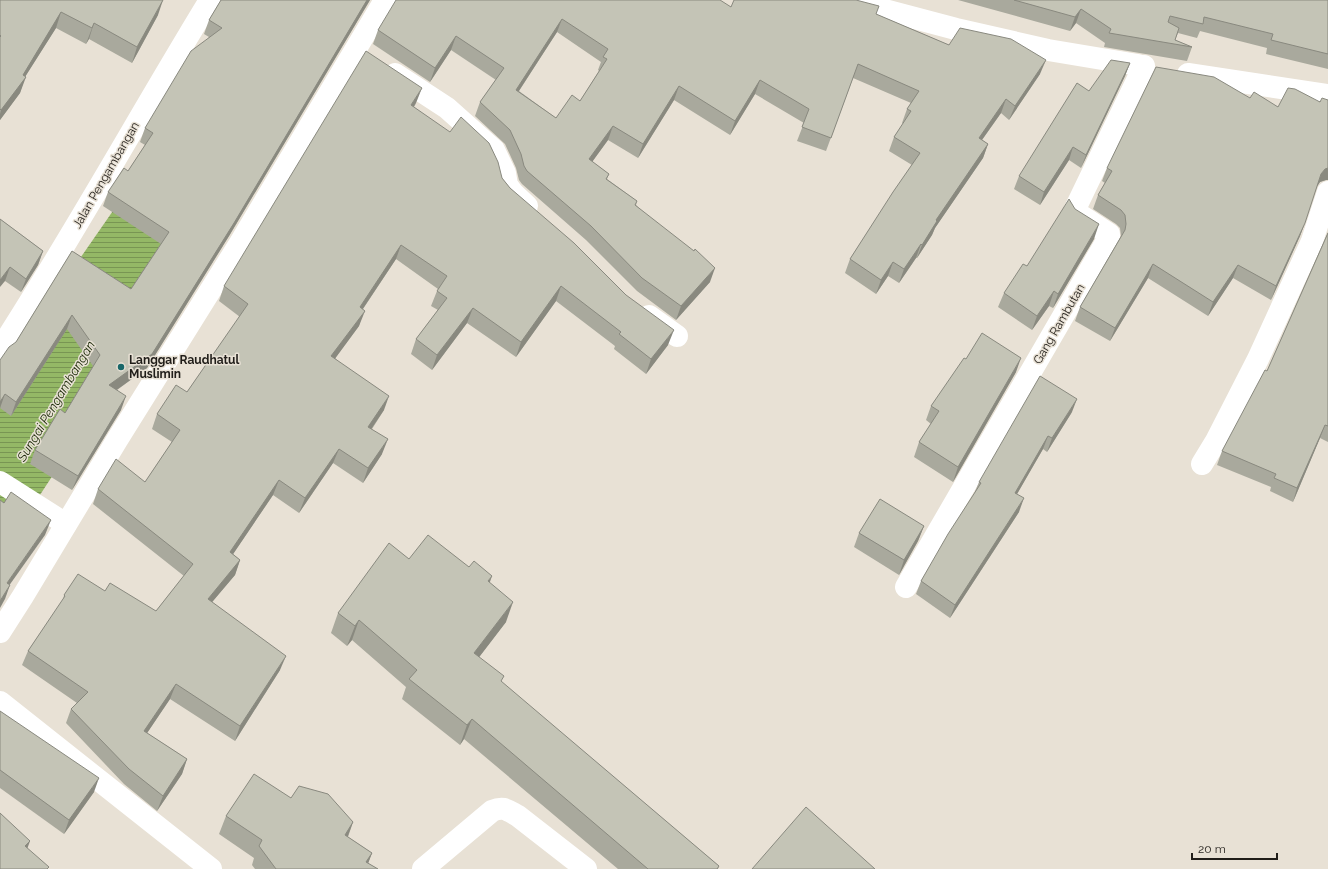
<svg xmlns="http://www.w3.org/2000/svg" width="1328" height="869" font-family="Raleway,sans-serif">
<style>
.water{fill:url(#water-rules)}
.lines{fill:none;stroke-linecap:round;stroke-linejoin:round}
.minor{stroke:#fff;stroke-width:22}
.wall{fill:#a9a99d;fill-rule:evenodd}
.shaded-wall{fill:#89897f}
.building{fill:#c4c4b6;stroke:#89897f;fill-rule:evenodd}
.poi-dot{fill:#196769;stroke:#e8e1d5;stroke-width:1.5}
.labels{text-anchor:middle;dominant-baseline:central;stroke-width:3;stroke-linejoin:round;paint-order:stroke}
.street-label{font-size:12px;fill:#201d19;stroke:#e8e1d5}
.poi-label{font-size:12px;font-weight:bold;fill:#201d19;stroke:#e8e1d5;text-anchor:start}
.water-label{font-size:13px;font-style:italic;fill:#202e0c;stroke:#e8e1d5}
</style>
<defs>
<pattern id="water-rules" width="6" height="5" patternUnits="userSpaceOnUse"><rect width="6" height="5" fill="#94b866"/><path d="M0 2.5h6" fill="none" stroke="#789553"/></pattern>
</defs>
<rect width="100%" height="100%" fill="#e8e1d5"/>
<polygon class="water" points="344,0 108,391 0,556 0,378 31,329 176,120"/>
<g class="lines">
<g class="minor">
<polyline points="847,0 956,29 1048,50 1138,65"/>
<polyline points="395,74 447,108 494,150 505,173 507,185 513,193 527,206"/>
<polyline points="1188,74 1328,95"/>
<polyline points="649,316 677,336"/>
<path d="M0,349C74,235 139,116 210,0"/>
<polyline points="1202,464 1216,441 1258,359 1312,241 1328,192"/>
<polyline points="0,482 66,524"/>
<polyline points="906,587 1109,237 1109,234 1077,213 1075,209 1144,66"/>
<polyline points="0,632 23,596 117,440 240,243 385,0"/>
<polyline points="0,702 211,869"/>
<path d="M423,869L492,811C504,806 507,810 518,816L586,869"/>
</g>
</g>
<g class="wall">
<polygon points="0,0 158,15 132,63 89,39 86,44 56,28 25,77 20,93 0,120"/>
<polygon points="221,0 370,0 229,236 147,368 117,390 121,410 72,490 30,464 35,450 65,413 93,366 67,329 11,416 0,408 16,342 72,251 131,289 161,244 103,206 108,192 128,171 145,145 140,142 145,128 209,37 204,34 209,20"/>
<polygon points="958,0 1328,0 1328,69 1266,54 1267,48 1200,31 1197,38 1178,33 1175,40 1192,47 1187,61 1104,47 1105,43 1076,23 1070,31"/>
<path d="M731,7L876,14L949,45L1040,74L1009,120L1001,113L982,140L988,144L983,158L935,228L932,235L917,258H916L899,283L888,276L876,294L845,273L850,259L912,165L889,151L894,137L903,124L902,123L907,109L911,103L853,78L826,151L797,141L804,123L755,94L730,135L674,100L638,158L608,140L592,162L609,174L607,179L637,201L636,205L710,282L676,320L637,291L586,240L522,184L519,180L516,168L505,144L475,116L480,102L496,80L451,50L430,82L373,44L378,30ZM557,32L601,62L598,70L599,71L580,101L556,118L519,91Z"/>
<polygon points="1130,63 1125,76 1081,168 1069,160 1040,205 1014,189 1019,176 1089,91"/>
<polygon points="1250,98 1278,107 1328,100 1328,180 1326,180 1320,182 1317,186 1300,236 1271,300 1233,278 1208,316 1148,278 1110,341 1075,321 1080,307 1121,236 1120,228 1116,224 1093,209 1098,195 1105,183 1102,181 1107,168"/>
<polygon points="416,103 414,107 502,178 510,188 668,345 646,374 614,349 615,346 556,301 516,357 467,323 432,370 411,354 416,339 438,310 431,306 437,291 438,289 396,259 363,309 359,326 335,358 384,410 372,429 382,454 363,483 333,463 299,513 273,495 233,554 240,560 235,575 212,602 280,670 235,741 170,699 147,733 187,759 182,774 157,811 124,784 66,723 71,709 77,703 22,665 28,651 63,600 64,595 105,591 156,611 184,576 93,504 98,489 145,482 172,442 152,429 157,414 187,392 240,317 219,301 224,286"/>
<polygon points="0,219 43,251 38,265 21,292 5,281"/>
<polygon points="1328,232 1328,442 1320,438 1293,502 1270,491 1271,487 1217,465 1222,451 1267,371"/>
<polygon points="1094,239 1053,308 1049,306 1032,330 998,307 1004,293 1027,266"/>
<polygon points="966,359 1016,372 953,482 914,457 919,442 931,424 926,420 931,406"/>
<polygon points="1072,412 1047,452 1043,449 1017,494 1019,512 950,618 916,594 921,581 974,494 979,482"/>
<polygon points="924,526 918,541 899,575 854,547 859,533"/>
<polygon points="409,559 490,583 506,622 479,657 502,683 719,866 718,869 618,869 464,739 460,745 402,699 406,687 352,640 347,646 331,633 338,613"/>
<polygon points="0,711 94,792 64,834 0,788"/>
<polygon points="291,798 353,822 348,837 372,853 368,863 378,869 255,869 252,865 254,858 219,834 226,816"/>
</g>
<g class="shaded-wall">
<polygon points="163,0 158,15 132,63 137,47"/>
<polygon points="367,0 370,0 229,236 147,368 104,399 109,385"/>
<polygon points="1081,9 1076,23 1070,31 1075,17"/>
<polygon points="61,12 56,28 23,80 26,77 20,93 0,120 0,114 1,110"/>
<polygon points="562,19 557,32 511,103 516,90"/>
<polygon points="94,23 89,39 86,44 92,28"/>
<polygon points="456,36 451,50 430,82 435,68"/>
<polygon points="1046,60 1040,74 1009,120 1015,106"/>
<polygon points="1130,63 1125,76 1081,168 1086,155"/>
<polygon points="760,80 755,94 730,135 735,121"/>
<polygon points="679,86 674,100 638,158 643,144"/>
<polygon points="422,88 416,103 405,120 411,105"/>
<polygon points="1006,99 1001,113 974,151 979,138"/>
<polygon points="613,126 608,140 584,173 589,159"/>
<polygon points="988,144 983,158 935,228 932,235 917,258 922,245 936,220"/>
<polygon points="1073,147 1069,160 1040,205 1044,192"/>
<polygon points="1328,168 1328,180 1326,180 1320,182 1316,188 1321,174 1325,169"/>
<polygon points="1305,223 1300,236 1271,300 1276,286"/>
<polygon points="1099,224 1094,239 1053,308 1058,294"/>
<polygon points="921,244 916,258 899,283 904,269"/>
<polygon points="401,245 396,259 354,322 360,307"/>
<polygon points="43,251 38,265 21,292 26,279"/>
<polygon points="893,262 888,276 876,294 881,280"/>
<polygon points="1153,264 1148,278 1110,341 1115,328"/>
<polygon points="1238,265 1233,278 1208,316 1213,302"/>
<polygon points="10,267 5,281 0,287 0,280"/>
<polygon points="715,268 710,282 676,320 681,306"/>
<polygon points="561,286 556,301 516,357 521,342"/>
<polygon points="1054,291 1049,306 1032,330 1037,316"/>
<polygon points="473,308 467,323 432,370 437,355"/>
<polygon points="365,311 359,326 326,371 331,356"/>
<polygon points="72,315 67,329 11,416 16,402"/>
<polygon points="674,330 668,345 646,374 651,359"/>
<polygon points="1021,358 1016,372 953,482 958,467"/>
<polygon points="5,394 0,408 0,409 0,402"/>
<polygon points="126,396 121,410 72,490 78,476"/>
<polygon points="389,396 384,410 363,441 368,427"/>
<polygon points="1077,399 1072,412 1047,452 1052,438"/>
<polygon points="1325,425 1320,438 1293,502 1297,488"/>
<polygon points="1048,436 1043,449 1010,506 1015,493"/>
<polygon points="388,439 382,454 363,483 368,468"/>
<polygon points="339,449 333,463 299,513 305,498"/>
<polygon points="279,480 273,495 225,566 230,552"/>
<polygon points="1024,498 1019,512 950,618 955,605"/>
<polygon points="51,520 45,535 1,597 7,583"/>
<polygon points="924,526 918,541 899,575 904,560"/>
<polygon points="240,560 235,575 202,614 208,599"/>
<polygon points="492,576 485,596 488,581"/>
<polygon points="10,585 5,599 0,608 0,601"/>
<polygon points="513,602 506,622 467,673 474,653"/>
<polygon points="359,620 352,640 347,646 355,626"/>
<polygon points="286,656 280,670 235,741 240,726"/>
<polygon points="176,684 170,699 139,745 144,731"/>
<polygon points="472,719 464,739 460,745 467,725"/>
<polygon points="187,759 182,774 157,811 163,796"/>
<polygon points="99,778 94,792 64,834 69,820"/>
<polygon points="353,822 346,841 345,835"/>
<polygon points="30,841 25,855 25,846"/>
<polygon points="372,853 366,869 366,862"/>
</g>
<g class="building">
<polygon points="0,0 163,0 137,47 94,23 92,28 61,12 23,75 26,77 1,110 0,109 0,37 1,36 0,35"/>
<polygon points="221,0 367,0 234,223 152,354 109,385 126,396 78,476 35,450 60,409 65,413 100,355 72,315 16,402 5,394 0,402 0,360 9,347 16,342 72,251 131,289 169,232 108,192 124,168 128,171 153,133 145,128 191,51 222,28 209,20"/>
<path d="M396,0H720L731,7L734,0H856L879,6L876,14L949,45L960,28L1011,39L1046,60L1015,106L1006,99L979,138L988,144L936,220L937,221L922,245L921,244L904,269L893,262L881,280L850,259L893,192L920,153L894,137L911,111L907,109L919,91L858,64L831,138L802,127L809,109L760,80L735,121L679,86L643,144L613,126L589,159L609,174L606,179L637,201L635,205L694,251L695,249L715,268L681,306L642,278L591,226L527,171L524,166L521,154L510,130L480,102L504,68L456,36L435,68L378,30ZM562,19L608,49L603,57L607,59L580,101L572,95L556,118L516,90Z"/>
<polygon points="1014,0 1328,0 1328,54 1271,40 1273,34 1204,17 1203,24 1170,16 1168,22 1179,28 1175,40 1192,47 1109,33 1111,29 1081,9 1075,17"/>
<polygon points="366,51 422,88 411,105 450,132 461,117 489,143 498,162 502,178 510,188 574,243 626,295 674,330 651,359 619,334 621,332 561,286 521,342 473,308 437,355 416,339 447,298 437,291 447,276 401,245 360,307 365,311 331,356 389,396 368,427 388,439 368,468 339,449 305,498 279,480 230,552 240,560 208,599 286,656 240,726 176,684 144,731 187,759 163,796 129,769 71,709 88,692 28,651 65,596 64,595 78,574 105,591 110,583 156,611 193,564 98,489 116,459 145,482 180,430 157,414 176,385 187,392 248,304 224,286"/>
<polygon points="1111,60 1130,63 1086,155 1073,147 1044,192 1019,176 1077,83 1089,91"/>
<polygon points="1156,67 1214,77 1250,98 1254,92 1278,107 1288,88 1295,89 1320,102 1322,98 1328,100 1328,168 1325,169 1321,174 1305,223 1276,286 1238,265 1213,302 1153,264 1115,328 1080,307 1125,230 1126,224 1125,215 1121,210 1098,195 1112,171 1107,168"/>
<polygon points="1069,199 1075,209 1099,224 1058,294 1054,291 1037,316 1004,293 1023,264 1027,266"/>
<polygon points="0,219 43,251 26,279 10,267 0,280"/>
<polygon points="1328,233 1328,426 1325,425 1297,488 1274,478 1276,474 1222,451 1265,370 1267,371"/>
<polygon points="982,333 1021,358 958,467 919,442 939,411 931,406 964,358 966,359"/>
<polygon points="1040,376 1077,399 1052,438 1048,436 1015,493 1024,498 955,605 921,581 948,534 981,483 979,482"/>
<polygon points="11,492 51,520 7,583 10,585 0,601 0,500 4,503"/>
<polygon points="880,499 924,526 904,560 859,533"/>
<polygon points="428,535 469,567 474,561 492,576 488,581 513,602 474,653 504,676 501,681 719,866 717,869 648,869 472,719 467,725 409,679 417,670 359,620 355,626 338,613 389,543 409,559"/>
<polygon points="0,711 99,778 69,820 0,770"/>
<polygon points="254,774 291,798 299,786 328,794 353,822 345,835 372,853 366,862 378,869 276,869 259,846 262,840 226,816"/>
<polygon points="806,807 875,869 752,869"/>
<polygon points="0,813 30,841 25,846 49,867 47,869 0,869"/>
</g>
<circle class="poi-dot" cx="121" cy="367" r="4"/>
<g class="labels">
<g class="street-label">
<text transform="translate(106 175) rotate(-60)">Jalan Pengambangan</text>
<text transform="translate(1059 324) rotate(-60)">Gang Rambutan</text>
</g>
<g class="poi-label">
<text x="129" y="360">Langgar Raudhatul<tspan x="129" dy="14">Muslimin</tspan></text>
</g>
<g class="water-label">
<text transform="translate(56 401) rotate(-59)">Sungai Pengambangan</text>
</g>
</g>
<path d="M1192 853v6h85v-6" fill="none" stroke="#201d19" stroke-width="2"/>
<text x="1198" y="853" font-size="12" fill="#201d19" stroke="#e8e1d5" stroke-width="3" paint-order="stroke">20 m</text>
</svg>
